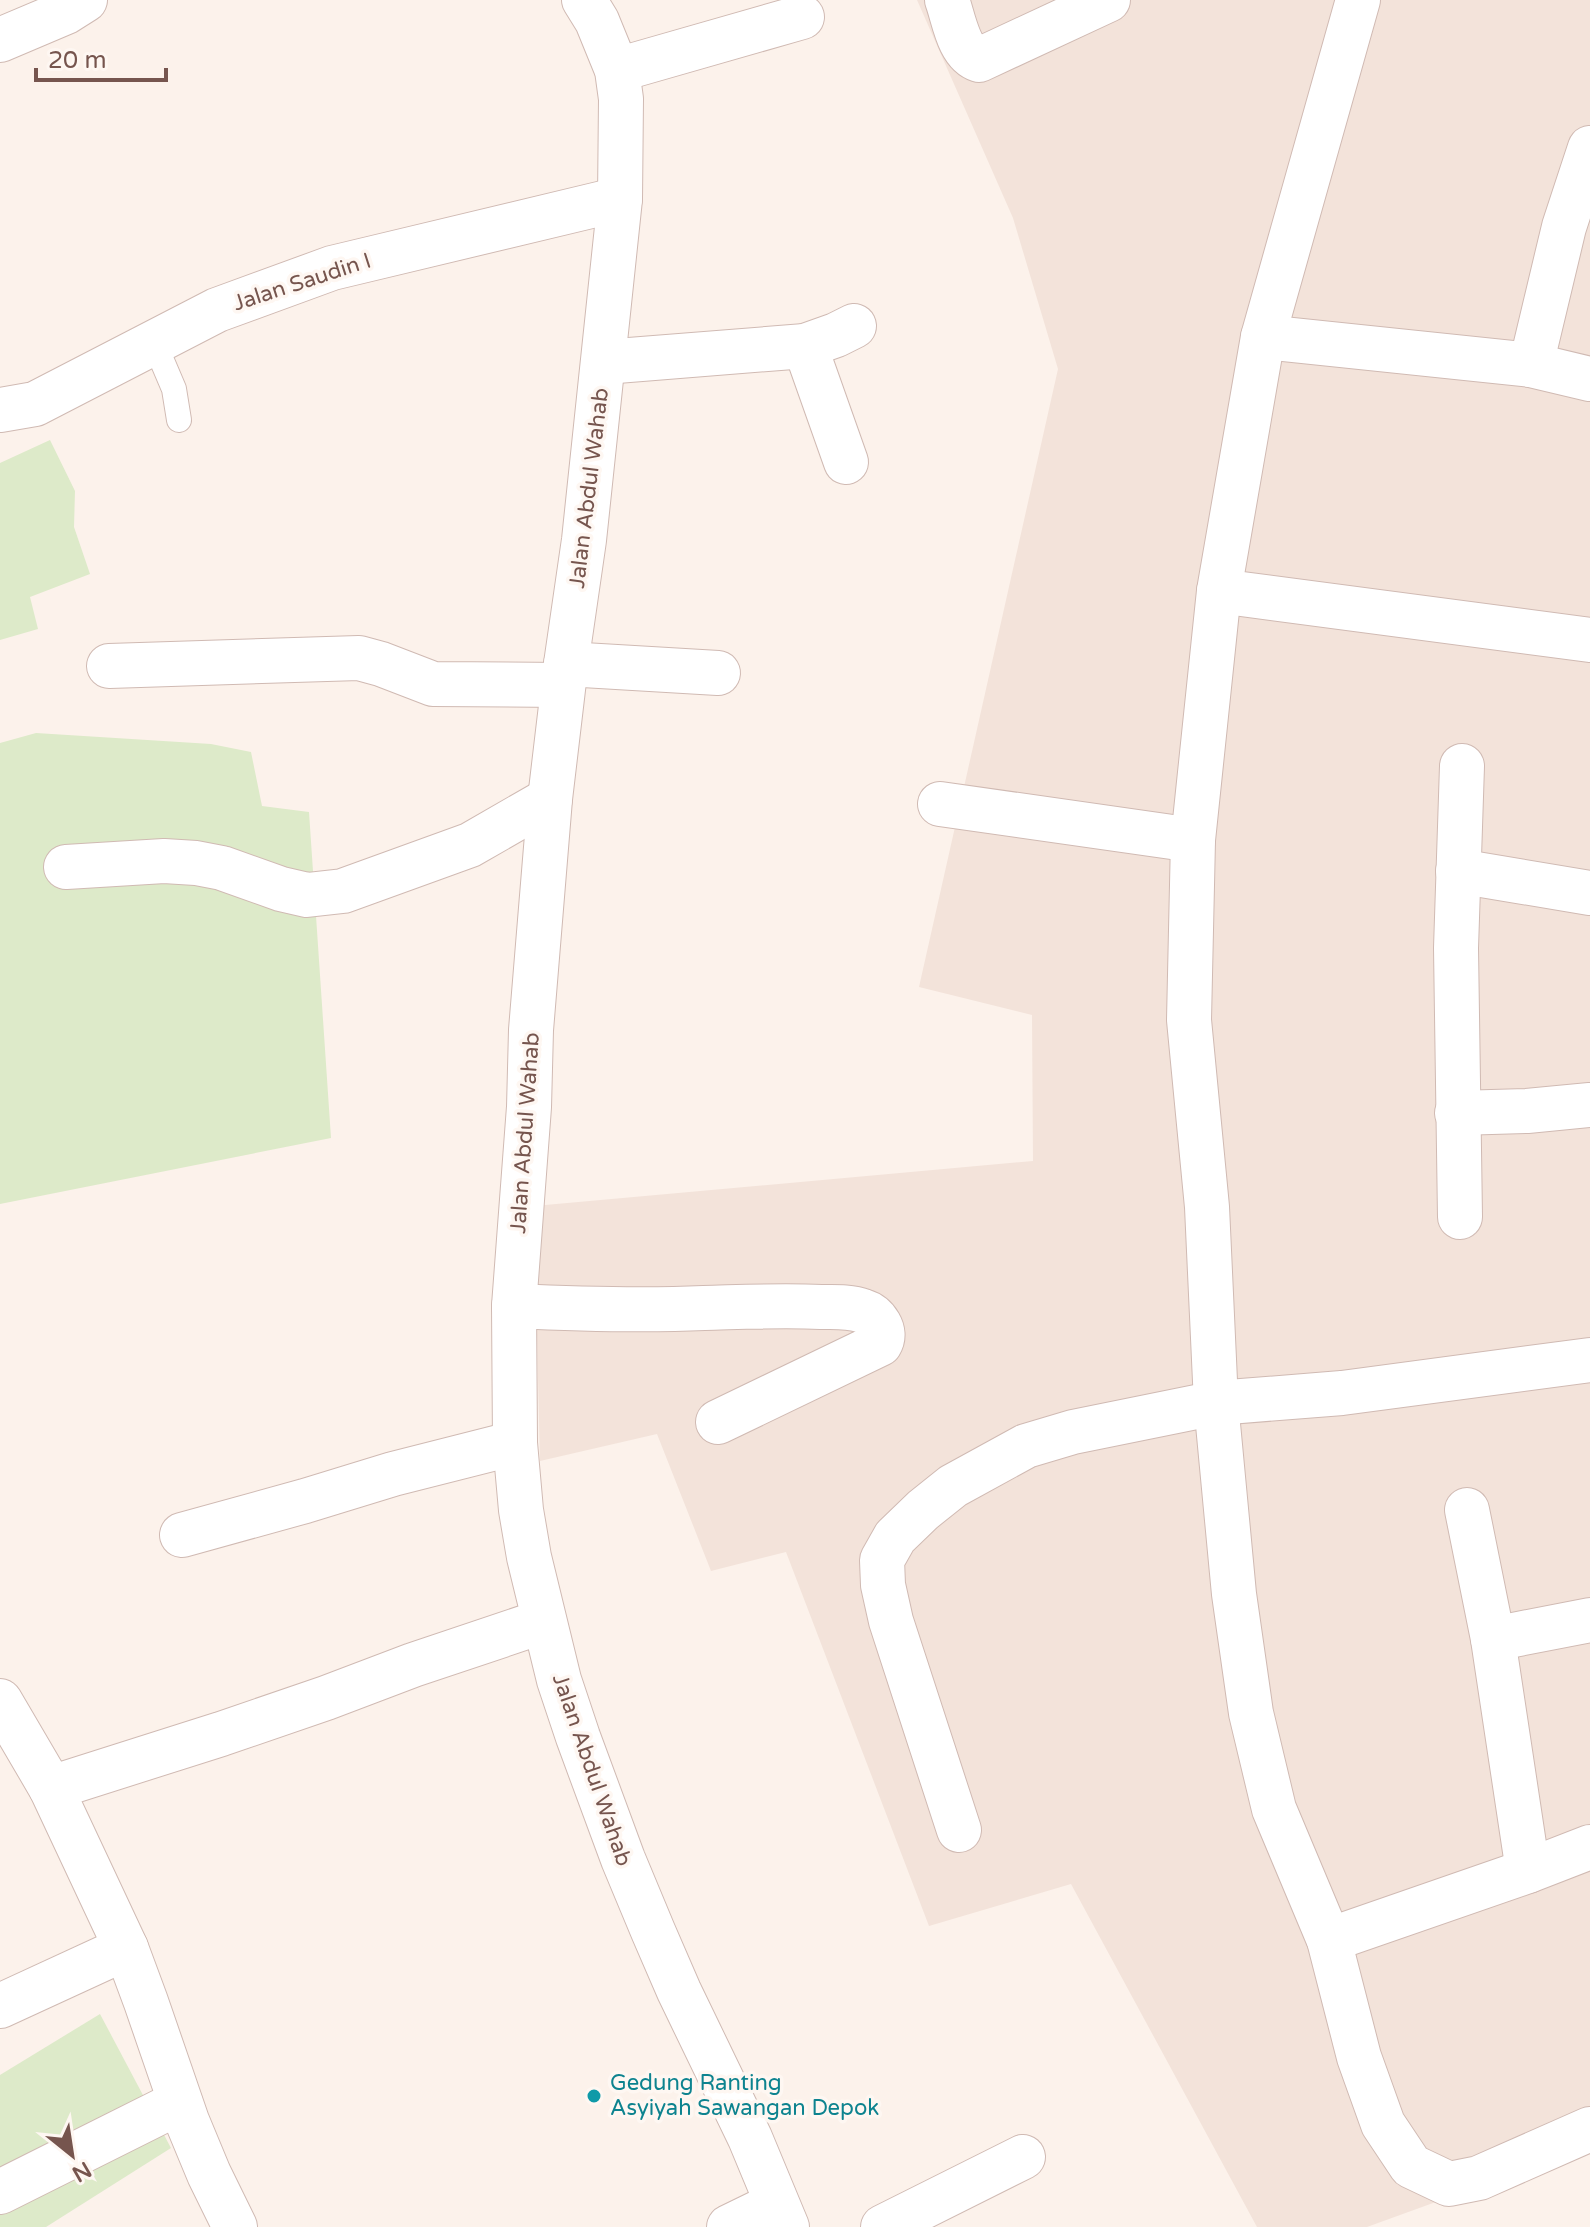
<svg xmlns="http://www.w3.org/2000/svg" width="1590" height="2227" font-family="'Varela Round',sans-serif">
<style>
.residential{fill:#f3e3da}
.green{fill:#ddeac9}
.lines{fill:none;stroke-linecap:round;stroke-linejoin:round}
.service-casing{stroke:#d0bab3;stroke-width:26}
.minor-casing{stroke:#d0bab3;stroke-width:46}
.tertiary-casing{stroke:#d0bab3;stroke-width:46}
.service{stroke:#fff;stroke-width:24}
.minor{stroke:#fff;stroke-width:44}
.tertiary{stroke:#fff;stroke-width:44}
.culture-dot{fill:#0f9aa8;stroke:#fef7f2;stroke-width:3}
.labels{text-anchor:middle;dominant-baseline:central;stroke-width:7;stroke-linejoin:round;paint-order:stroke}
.street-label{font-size:22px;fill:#76554e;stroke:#fef7f2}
.culture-label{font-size:22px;fill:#0d838f;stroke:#fef7f2;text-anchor:start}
</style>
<rect width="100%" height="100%" fill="#fcf2eb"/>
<polygon class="residential" points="917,0 1590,0 1590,2146 1367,2227 1257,2227 1071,1884 929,1926 786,1552 711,1571 657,1434 540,1461 534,1206 1033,1161 1032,1015 919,987 1058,369 1013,218"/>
<g class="green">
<polygon points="50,440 75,491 74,527 90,574 30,597 38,629 0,640 0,463"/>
<polygon points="36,733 211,744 251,752 262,806 309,812 331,1138 0,1204 0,743"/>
<polygon points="100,2014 171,2148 46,2227 0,2227 0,2075"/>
</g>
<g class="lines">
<defs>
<polyline id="service" points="154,342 174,389 179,420"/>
<g id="minor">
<path d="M947,0C954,19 958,53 979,60L1108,0"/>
<polyline points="1358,0 1263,337 1219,591 1193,840 1189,1020 1207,1207 1216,1403 1234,1594 1251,1713 1274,1809 1329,1940 1359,2057 1383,2124 1411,2166 1449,2184 1479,2178 1590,2129"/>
<polyline points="0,40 66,12 85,0"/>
<polyline points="617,70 802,17"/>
<polyline points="1263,337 1531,365 1590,379"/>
<polyline points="805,346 846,462"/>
<polyline points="604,362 805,346 836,335 854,326"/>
<polyline points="1531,365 1564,227 1590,148"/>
<polyline points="0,410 35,404 217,310 332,268 620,199"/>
<polyline points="1219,591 1590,640"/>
<polyline points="566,664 718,673"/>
<polyline points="109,666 359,658 381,664 433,684 563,685"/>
<polyline points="940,804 1193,840"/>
<polyline points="66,867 164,861 196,863 222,868 281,889 307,895 343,891 470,845 550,799"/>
<polyline points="1458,871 1590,893"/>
<polyline points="1457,1113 1527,1111 1590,1105"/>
<polyline points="1460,1217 1456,948 1462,766"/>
<path d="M514,1306C578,1309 641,1311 704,1308C743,1307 782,1305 821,1307C834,1307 850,1306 863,1311C876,1315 888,1331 880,1344L718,1422"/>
<polyline points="1467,1510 1493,1639 1528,1871"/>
<polyline points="182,1535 305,1501 393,1474 515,1443"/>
<polyline points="1493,1639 1590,1620"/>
<polyline points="0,1701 51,1788 126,1948 146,2002 187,2121 209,2174 235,2227"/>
<polyline points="51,1788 221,1734 326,1698 413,1665 544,1621"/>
<polyline points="959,1830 891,1621 883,1585 882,1560 895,1537 923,1510 953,1486 1026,1446 1073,1432 1216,1403 1342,1393 1590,1360"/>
<polyline points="1329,1940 1528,1871 1590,1847"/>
<polyline points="0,2006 126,1948"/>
<polyline points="0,2192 180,2102"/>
<polyline points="729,2227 776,2204"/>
<polyline points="883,2227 1023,2157"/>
</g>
<polyline id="tertiary" points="584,0 597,21 617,70 621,99 620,199 584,540 566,664 550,799 531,1030 529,1107 514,1306 515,1443 521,1510 529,1557 559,1680 578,1737 623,1859 653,1931 679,1991 750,2138 787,2227"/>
</defs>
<use href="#service" class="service-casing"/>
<use href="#minor" class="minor-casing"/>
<use href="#tertiary" class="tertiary-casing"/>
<use href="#service" class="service"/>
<use href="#minor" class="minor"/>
<use href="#tertiary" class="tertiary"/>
</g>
<circle class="culture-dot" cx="594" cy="2096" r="8"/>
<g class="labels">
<g class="street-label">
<text transform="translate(302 282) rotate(-18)">Jalan Saudin I</text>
<text transform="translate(589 488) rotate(-83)">Jalan Abdul Wahab</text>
<text transform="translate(525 1133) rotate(-86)">Jalan Abdul Wahab</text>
<text transform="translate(592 1770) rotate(71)">Jalan Abdul Wahab</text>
</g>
<g class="culture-label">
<text x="610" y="2083">Gedung Ranting<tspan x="610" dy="25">Asyiyah Sawangan Depok</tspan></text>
</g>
</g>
<g transform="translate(72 2155) rotate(150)" stroke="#fef7f2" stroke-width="6" paint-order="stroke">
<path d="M0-6L14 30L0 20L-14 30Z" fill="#76554e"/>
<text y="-12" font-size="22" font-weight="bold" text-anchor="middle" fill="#76554e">N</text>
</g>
<path d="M36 68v12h130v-12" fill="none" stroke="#76554e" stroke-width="4"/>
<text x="48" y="68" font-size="24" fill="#76554e" stroke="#fef7f2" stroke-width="6" paint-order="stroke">20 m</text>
</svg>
